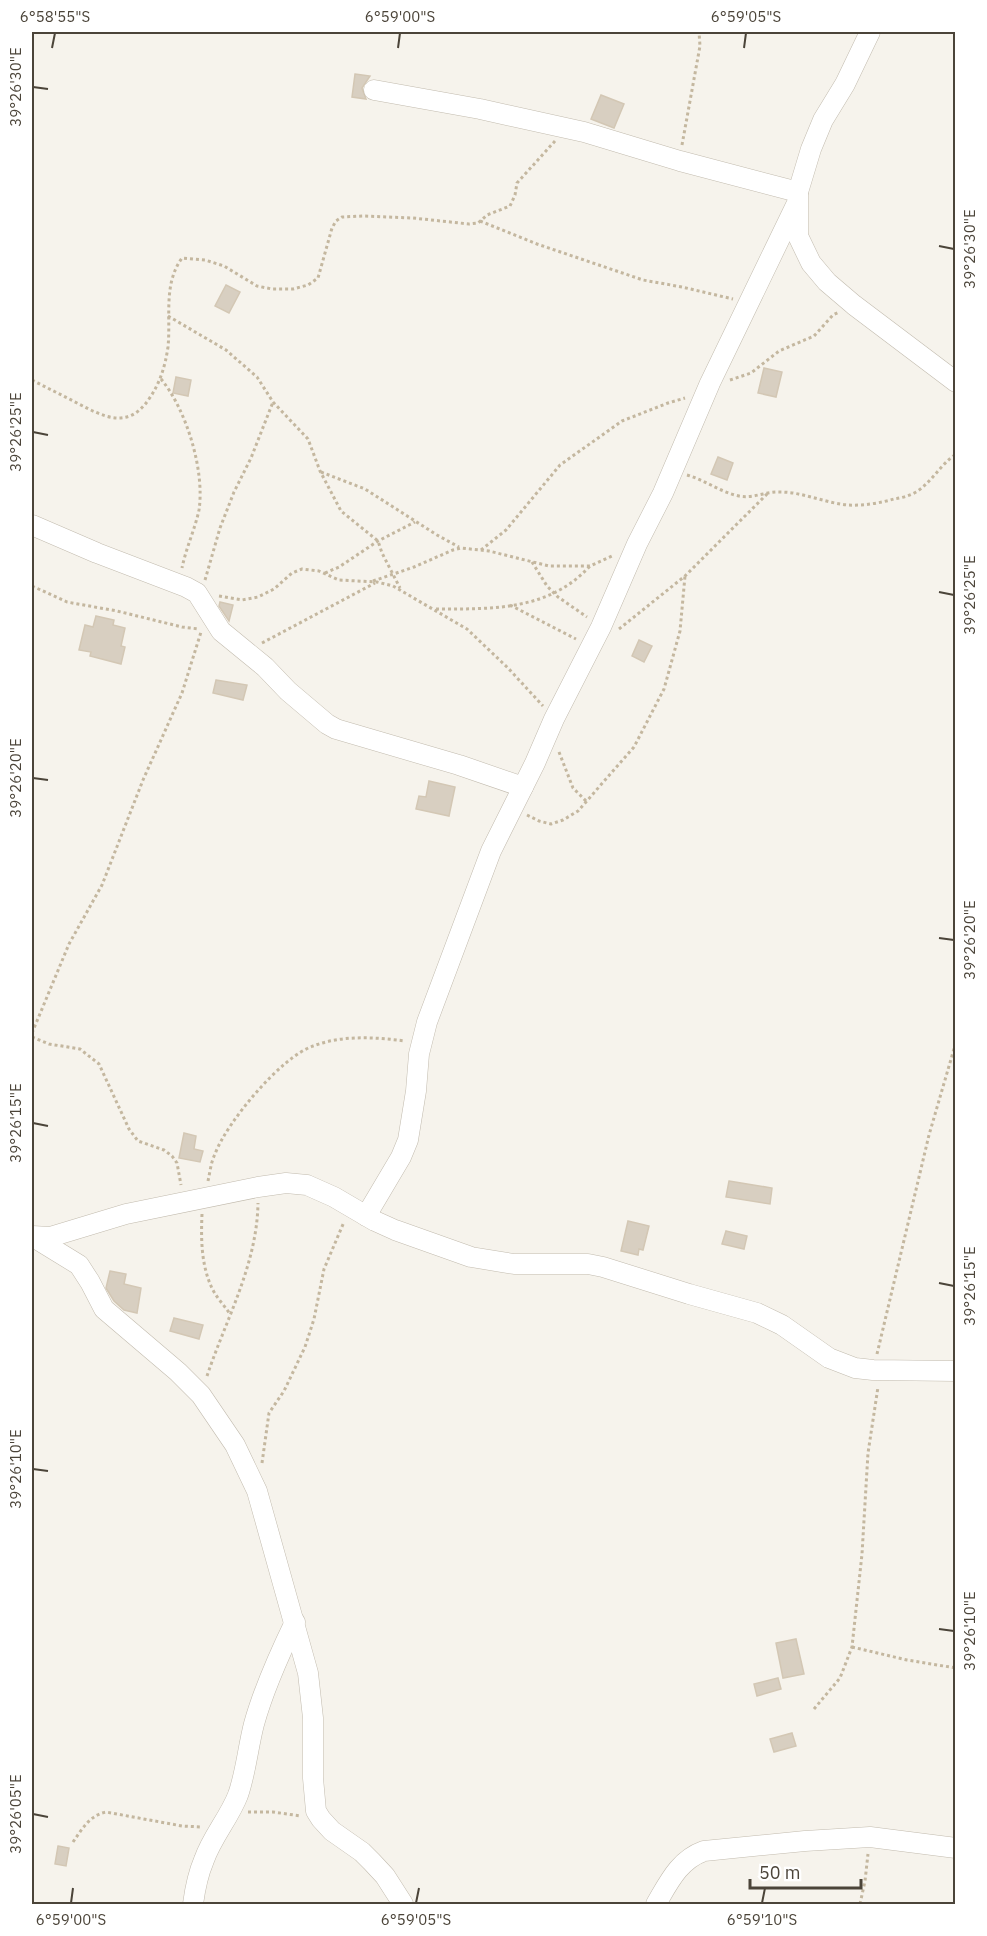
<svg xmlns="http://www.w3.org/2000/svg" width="987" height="1936" font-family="'IBM Plex Sans',sans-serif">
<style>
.building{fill:#d8cfc1;stroke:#d3c7b4;stroke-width:1.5}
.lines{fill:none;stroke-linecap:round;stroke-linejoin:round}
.minor-casing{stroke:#c2bbae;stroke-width:21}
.path{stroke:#c4b79f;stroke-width:3;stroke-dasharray:3 3;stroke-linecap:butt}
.minor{stroke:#fff;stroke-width:20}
.ticks{fill:none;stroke:#4b4439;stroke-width:2}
.neatline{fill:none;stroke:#4b4439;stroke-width:2}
.ticks-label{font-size:15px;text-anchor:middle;fill:#4b4439}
</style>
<rect width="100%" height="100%" fill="#f6f3ec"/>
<g class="building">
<polygon points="355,74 370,76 362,88 366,99 352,97"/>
<polygon points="601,95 624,104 614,128 591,119"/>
<polygon points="226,285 240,292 229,313 215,306"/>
<polygon points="764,368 782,372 776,397 758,393"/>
<polygon points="176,377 191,380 188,396 173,393"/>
<polygon points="718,457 733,463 727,480 711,474"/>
<polygon points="220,602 233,605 229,621 219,606"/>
<polygon points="96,616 114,620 113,625 125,628 121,646 125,647 121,664 90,656 91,652 79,650 85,625 93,627"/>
<polygon points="639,640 652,646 644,662 632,656"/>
<polygon points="216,680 247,685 243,700 213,693"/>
<polygon points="429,781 455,787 449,816 416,809 419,796 426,797"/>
<polygon points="184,1133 196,1136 194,1149 203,1151 200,1162 179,1158"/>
<polygon points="729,1181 772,1188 770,1204 726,1197"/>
<polygon points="628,1221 649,1226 643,1250 639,1249 638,1255 621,1251"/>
<polygon points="726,1231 747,1236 744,1249 722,1244"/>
<polygon points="110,1271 126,1274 124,1284 141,1288 137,1313 124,1310 114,1301 106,1288"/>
<polygon points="174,1318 203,1325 199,1339 170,1331"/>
<polygon points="796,1639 804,1674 783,1678 776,1643"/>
<polygon points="778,1678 781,1689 757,1696 754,1684"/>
<polygon points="792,1733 796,1746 774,1752 770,1739"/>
<polygon points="58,1846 69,1848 66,1866 55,1864"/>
</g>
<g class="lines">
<defs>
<g id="minor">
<polyline points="870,32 845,84 823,120 811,149 798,192 798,236 811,263 827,282 854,305 956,382"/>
<polyline points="374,90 480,109 584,132 680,161 798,192"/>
<polyline points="32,525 97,553 186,587 197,593 221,631 265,667 288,691 327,724 336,729 459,765 523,787"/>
<polyline points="366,1216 401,1157 408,1140 416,1091 419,1054 427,1022 491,851 535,763 554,719 601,627 637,544 663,493 710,383 797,203"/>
<polyline points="32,1236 50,1237 126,1214 258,1187 286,1183 307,1185 334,1197 375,1221 395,1230 471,1257 514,1264 588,1264 603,1267 689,1294 757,1313 782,1325 829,1358 855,1368 873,1370 956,1371"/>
<polyline points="35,1238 79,1265 90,1282 104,1309 178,1372 201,1395 235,1445 257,1491 308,1673 313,1718 313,1778 316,1811 321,1819 332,1831 362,1852 372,1862 385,1876 403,1904"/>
<path d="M193,1904C195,1889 198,1874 204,1860C212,1837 229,1818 238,1795C246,1772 248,1747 254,1724C264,1688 279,1655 295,1622"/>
<path d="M656,1904C669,1882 679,1860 704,1851L805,1841L870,1837L956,1848"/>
</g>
</defs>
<use href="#minor" class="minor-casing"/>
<g class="path">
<polyline points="682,145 700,46 699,32"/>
<polyline points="480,221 537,244 643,280 682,287 733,299"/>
<polyline points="168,316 226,350 257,377 273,402 308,439 320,471 341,511 378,541 382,553 400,588"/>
<path d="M161,379C186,409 205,470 199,510C195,529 186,548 182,568"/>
<path d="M32,380C47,388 62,395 77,403C104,417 128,430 149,399C160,383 165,367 168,347C171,317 163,284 182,258L205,260L224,266L257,286L272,289H293L308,285L318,278L332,228L336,221L342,217L363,216L413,218L469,224L478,223L487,215L510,206L515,195L517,183L555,141"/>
<polyline points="730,380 751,373 779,351 814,336 833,315 839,312"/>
<polyline points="321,472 365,489 437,535 459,547"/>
<path d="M687,475C705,480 720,492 739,496C753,499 766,491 780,492C803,492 825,503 848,505C863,506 880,503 894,499C901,498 909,496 916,492C932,482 940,465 956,454"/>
<polyline points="481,550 506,530 560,465 622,421 668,403 685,398"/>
<polyline points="532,562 547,586 558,597 587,617"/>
<polyline points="325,573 339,567 378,541 415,522"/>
<polyline points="205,580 220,528 234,492 251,458 273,402"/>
<polyline points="373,581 414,567 453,550 461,548 489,551 549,566 590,566 614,555"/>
<polyline points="32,586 67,602 117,611 182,627 199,629"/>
<polyline points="219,596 242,600 258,597 274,589 292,573 302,569 319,571 339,580 377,582 393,586 467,629 508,668 543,706"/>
<polyline points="510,605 576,639"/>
<path d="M436,609C492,609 549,611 590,566"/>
<polyline points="619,629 685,576 768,493"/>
<polyline points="262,643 375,583"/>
<polyline points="559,752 573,788 587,802"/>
<polyline points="527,815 539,821 551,824 563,820 578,811 634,747 664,689 680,631 685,576"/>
<polyline points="32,1033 69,944 102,885 143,780 182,693 201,632"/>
<polyline points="32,1037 49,1044 80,1049 99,1064 129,1129 138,1141 164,1150 172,1156 177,1163 181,1185"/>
<path d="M208,1181C210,1172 211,1162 215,1154C227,1122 281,1057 313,1046C342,1035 374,1037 405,1041"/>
<path d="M202,1214C201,1238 201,1263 211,1286C215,1296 224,1305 230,1314"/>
<polyline points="877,1354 929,1135 956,1042"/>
<path d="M207,1376C226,1319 257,1265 258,1203"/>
<polyline points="262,1463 269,1413 284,1391 305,1347 314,1319 324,1269 344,1222"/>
<polyline points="852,1647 907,1660 956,1668"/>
<polyline points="814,1709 840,1678 852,1647 862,1554 868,1453 878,1387"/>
<polyline points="248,1812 273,1812 301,1816"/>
<path d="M73,1842C82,1829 90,1815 106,1812L182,1826L201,1827"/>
<polyline points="860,1904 865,1881 868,1854"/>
</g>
<use href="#minor" class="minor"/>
</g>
<path class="ticks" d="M52,48L55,33M398,48L400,33M744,48L746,33M33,87L48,89M939,246L954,249M33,432L48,435M939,592L954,595M33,778L48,780M939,938L954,940M33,1123L48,1126M939,1283L954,1286M33,1469L48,1471M939,1629L954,1631M33,1814L48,1817M71,1903L73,1888M416,1903L419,1888M762,1903L765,1888"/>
<rect width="987" height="1936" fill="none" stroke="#ffffff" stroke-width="66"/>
<path d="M750 1879v9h111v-9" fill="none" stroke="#4b4439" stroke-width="3"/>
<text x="759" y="1879" font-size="18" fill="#4b4439" stroke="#ffffff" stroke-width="4.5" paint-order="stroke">50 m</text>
<rect x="33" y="33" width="921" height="1870" class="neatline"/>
<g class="ticks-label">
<text x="55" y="22">6°58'55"S</text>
<text x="400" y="22">6°59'00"S</text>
<text x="746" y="22">6°59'05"S</text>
<text transform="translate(16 87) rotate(-90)" y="5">39°26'30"E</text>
<text transform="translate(970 249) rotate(-90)" y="5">39°26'30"E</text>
<text transform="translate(16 432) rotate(-90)" y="5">39°26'25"E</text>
<text transform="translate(970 595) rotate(-90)" y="5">39°26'25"E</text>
<text transform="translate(16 778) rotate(-90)" y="5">39°26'20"E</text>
<text transform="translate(970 940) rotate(-90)" y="5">39°26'20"E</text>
<text transform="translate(16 1123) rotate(-90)" y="5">39°26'15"E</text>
<text transform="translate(970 1286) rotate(-90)" y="5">39°26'15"E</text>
<text transform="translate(16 1469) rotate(-90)" y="5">39°26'10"E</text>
<text transform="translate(970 1631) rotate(-90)" y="5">39°26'10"E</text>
<text transform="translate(16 1814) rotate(-90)" y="5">39°26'05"E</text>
<text x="71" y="1925">6°59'00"S</text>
<text x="416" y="1925">6°59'05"S</text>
<text x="762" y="1925">6°59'10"S</text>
</g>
</svg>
